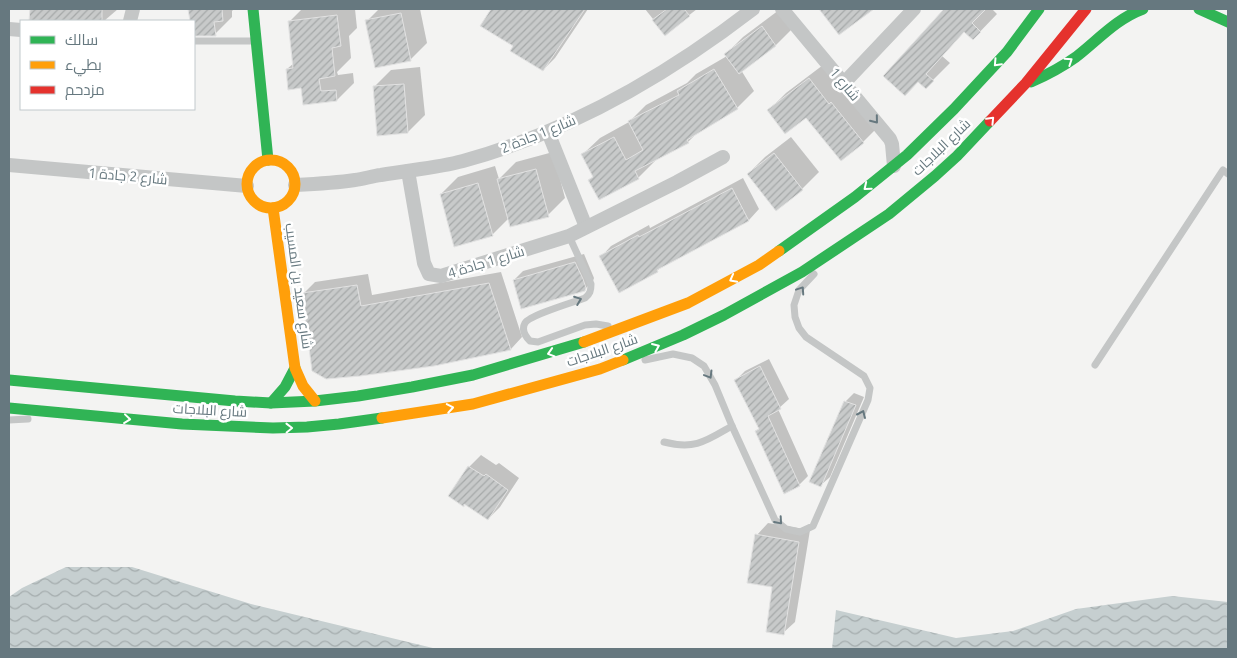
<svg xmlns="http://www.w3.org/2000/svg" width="1237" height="658" font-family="Ubuntu,Cairo,sans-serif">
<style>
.water{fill:url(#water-waves)}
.shadow{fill:#0003}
.building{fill:url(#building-hatch);stroke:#e2e2e2}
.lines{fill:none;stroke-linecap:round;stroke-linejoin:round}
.lane{stroke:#c4c6c6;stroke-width:7}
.street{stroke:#c4c6c6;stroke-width:14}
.fast{stroke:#30b455;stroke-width:11}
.slow{stroke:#ff9f0a;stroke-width:11}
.jam{stroke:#e5322d;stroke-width:11}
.oneway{stroke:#fff}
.oneway2{stroke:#66787f}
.labels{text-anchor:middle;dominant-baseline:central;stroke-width:5;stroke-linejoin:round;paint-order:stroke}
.street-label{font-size:14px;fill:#66787f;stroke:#fff}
</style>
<defs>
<pattern id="water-waves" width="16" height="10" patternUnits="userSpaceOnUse" patternTransform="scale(1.25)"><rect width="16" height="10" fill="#c6cfd0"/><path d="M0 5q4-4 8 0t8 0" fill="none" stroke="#a5adae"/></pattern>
<pattern id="building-hatch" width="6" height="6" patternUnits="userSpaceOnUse" patternTransform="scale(1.25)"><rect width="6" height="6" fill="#c8caca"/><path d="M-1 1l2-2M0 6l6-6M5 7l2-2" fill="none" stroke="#a6a9a9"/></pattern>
</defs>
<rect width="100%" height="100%" fill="#f3f3f2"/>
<g class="water">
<polygon points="66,567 132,567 251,604 437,649 9,649 9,597 22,588"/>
<polygon points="1172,596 1228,602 1228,649 832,649 836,610 956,638 1013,631 1076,609"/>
</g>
<g class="shadow">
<polygon points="31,9 118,9 104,21 31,21"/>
<polygon points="189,9 234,9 232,11 232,17 215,34 194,35 194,21 191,21"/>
<polygon points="302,9 355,9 357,28 349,36 351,58 337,72 338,75 353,73 354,83 337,100 302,87 287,69 294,63 289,22"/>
<polygon points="379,9 420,9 427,43 410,60 367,21"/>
<polygon points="492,9 588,9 555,58 543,70 514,46 482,25"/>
<polygon points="645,9 697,9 665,34"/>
<polygon points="821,9 871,9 839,33"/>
<polygon points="946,9 992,9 997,14 973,39 965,31 942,56 950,63 926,87 919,81 885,76"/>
<polygon points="779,10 793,28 776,45 741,70 754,91 737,108 700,130 688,142 655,160 655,161 638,178 590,180 594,176 582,155 600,138 629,122 646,105 687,83 696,74 727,56 726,54 743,37"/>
<polygon points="21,59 21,81 20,81 20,61"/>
<polygon points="827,62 880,125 863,142 806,116 769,110 786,93"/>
<polygon points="420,67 425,115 408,132 374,87 391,70"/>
<polygon points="791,137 819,172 802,189 776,209 748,174 765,157"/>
<polygon points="553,152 565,198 548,215 509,218 492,235 441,194 458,177 495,166 499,179 516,162"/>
<polygon points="743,178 759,209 749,220 661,267 657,271 620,292 601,257 611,246 649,225 650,228"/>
<polygon points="584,254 594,278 593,281 584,290 514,280 523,271"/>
<polygon points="501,272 522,337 511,349 433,365 303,294 315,282 368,274 372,295"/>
<polygon points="769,359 789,399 778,409 808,476 799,485 756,431 760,428 736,380 745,371"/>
<polygon points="854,393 864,397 830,477 821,485 845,402"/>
<polygon points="481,455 496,465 499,463 519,478 500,507 488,519 465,503 463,505 469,467"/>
<polygon points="768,523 810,530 795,622 783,633 773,586 757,535"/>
</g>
<g class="building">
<polygon points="30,9 102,9 102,21 29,21"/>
<polygon points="188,9 222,9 223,21 214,22 216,36 194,36 194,21 190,21"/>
<polygon points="491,9 585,9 543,71 510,51 513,46 480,26"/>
<polygon points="667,9 684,9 690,16 665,36 652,20"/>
<polygon points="819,9 874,9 839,35"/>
<polygon points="944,9 986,9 972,23 981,32 973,40 964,32 926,74 934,81 926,89 918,82 905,96 883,76"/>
<polygon points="401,13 411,61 375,68 365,20"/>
<polygon points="337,15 341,46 332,48 335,76 319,79 321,91 336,90 337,101 303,105 301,88 288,90 286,69 293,68 288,21"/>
<polygon points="762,26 776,46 739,74 724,54"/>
<polygon points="714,69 738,109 687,140 689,143 635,171 639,179 599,200 588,180 593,177 581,154 614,137 626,160 643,150 628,121 679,95 677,91"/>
<polygon points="809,78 829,104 831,102 864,143 841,161 806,118 785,134 767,110"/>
<polygon points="404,84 408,133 377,136 373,86"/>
<polygon points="774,153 803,190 776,211 747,174"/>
<polygon points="536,169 549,217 510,227 497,179"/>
<polygon points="478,183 493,236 454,247 440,194"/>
<polygon points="732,188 749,221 657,270 658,272 619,293 599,256 638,235 639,237"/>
<polygon points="575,262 583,279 586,288 585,291 521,309 513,280"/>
<polygon points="489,283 511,350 434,366 360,376 326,379 312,371 302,293 357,285 361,306"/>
<polygon points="760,366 781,409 768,416 800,486 784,494 755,431 759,429 734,380"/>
<polygon points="844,401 856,405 821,487 809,482"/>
<polygon points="468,466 484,476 486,474 508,490 488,520 464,504 464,507 448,496"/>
<polygon points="755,534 799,542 784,635 766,632 772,587 747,583"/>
</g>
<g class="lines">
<g class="lane">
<polyline points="194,41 256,41"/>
<path d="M569,236L591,284C591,291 590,294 585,298C574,302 530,315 525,323C521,330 525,336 530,341L538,342L585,325L596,324L608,326"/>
<polyline points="645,360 673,354 692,358 704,366 715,385 732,426 775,520 786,529 800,532 813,526 868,400 870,388 864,376 806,337 799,328 795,317 794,305 799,290 814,274"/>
<polyline points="1095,365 1223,170 1228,174"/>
<polyline points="9,420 28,419"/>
<path d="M664,442C695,450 706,441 732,426"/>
</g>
<g class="street">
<polyline points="782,9 890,139 892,144 894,166"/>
<polyline points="130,21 133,9"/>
<polyline points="9,29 21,30"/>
<polyline points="844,83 914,9"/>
<polyline points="548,132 586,227"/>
<polyline points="9,165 247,186"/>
<polyline points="408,171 424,263 429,274 441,276 569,236 677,182 723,157"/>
<path d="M295,185C315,184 335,183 355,180C364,179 372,176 381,175C408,170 437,168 463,161C569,132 666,76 753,9"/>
</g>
<g class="fast">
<polyline points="253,9 268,160"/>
<polyline points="1199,9 1228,22"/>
<path d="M1031,82C1047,75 1062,67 1076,57C1098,40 1116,19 1143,9"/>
<polyline points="779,251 855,197 907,155 954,109 1007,52 1039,9"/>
<polyline points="623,360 683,335 724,315 802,272 889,214 935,176 957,156 990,121"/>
<polyline points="9,380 235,401 271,403 315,401 358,396 412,387 473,375 584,342"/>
<polyline points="271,403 285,387 295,368"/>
<polyline points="9,408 182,424 273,428 307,427 339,424 382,418"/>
</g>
<g class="slow">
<circle cx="271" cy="184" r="24"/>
<polyline points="273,208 295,368 303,386 315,401"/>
<polyline points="584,342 688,303 759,265 779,251"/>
<polyline points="382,418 473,404 600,369 623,360"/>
</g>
<polyline class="jam" points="990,121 1026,83 1086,9"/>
</g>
<defs><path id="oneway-chevron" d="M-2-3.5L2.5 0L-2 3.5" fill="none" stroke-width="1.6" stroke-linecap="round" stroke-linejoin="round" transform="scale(1.25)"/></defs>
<g class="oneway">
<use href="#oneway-chevron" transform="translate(1069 61) rotate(-34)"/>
<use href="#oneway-chevron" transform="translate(997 63) rotate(133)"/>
<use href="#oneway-chevron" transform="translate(991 120) rotate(-46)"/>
<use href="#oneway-chevron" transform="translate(867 187) rotate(141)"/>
<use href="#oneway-chevron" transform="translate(733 279) rotate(152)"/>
<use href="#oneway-chevron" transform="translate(656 347) rotate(-23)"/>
<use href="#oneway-chevron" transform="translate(551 353) rotate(163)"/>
<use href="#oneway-chevron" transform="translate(450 408) rotate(-10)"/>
<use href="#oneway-chevron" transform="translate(127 419) rotate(6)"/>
<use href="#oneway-chevron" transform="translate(289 428) rotate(-1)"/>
</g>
<g class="oneway2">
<use href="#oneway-chevron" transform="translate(875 120) rotate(51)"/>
<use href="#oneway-chevron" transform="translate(801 290) rotate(-56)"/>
<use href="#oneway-chevron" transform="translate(578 300) rotate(-21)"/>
<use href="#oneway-chevron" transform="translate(709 375) rotate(59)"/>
<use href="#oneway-chevron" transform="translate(862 414) rotate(-66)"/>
<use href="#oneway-chevron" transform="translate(779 521) rotate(49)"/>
</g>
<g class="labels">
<g class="street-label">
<text transform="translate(845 84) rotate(50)">شارع 1</text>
<text transform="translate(538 134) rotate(-22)">شارع 1 جادة 2</text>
<text transform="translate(941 147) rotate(-44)">شارع البلاجات</text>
<text transform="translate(128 176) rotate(5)">شارع 2 جادة 1</text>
<text transform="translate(486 262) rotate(-17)">شارع 1 جادة 4</text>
<text transform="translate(299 286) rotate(82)">شارع سعيد بن المسيب</text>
<text transform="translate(602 350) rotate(-19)">شارع البلاجات</text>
<text transform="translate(210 410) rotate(3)">شارع البلاجات</text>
</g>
</g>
<rect width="1237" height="658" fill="none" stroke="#66787f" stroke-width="20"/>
<rect x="20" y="20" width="175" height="90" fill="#ffffff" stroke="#c2c9cc"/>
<rect x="30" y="36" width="25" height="8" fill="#30b455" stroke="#c2c9cc"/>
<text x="65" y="45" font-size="15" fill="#66787f">سالك</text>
<rect x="30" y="61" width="25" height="8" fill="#ff9f0a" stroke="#c2c9cc"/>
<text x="65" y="70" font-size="15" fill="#66787f">بطيء</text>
<rect x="30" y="86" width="25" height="8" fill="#e5322d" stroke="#c2c9cc"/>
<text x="65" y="95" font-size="15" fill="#66787f">مزدحم</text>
</svg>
